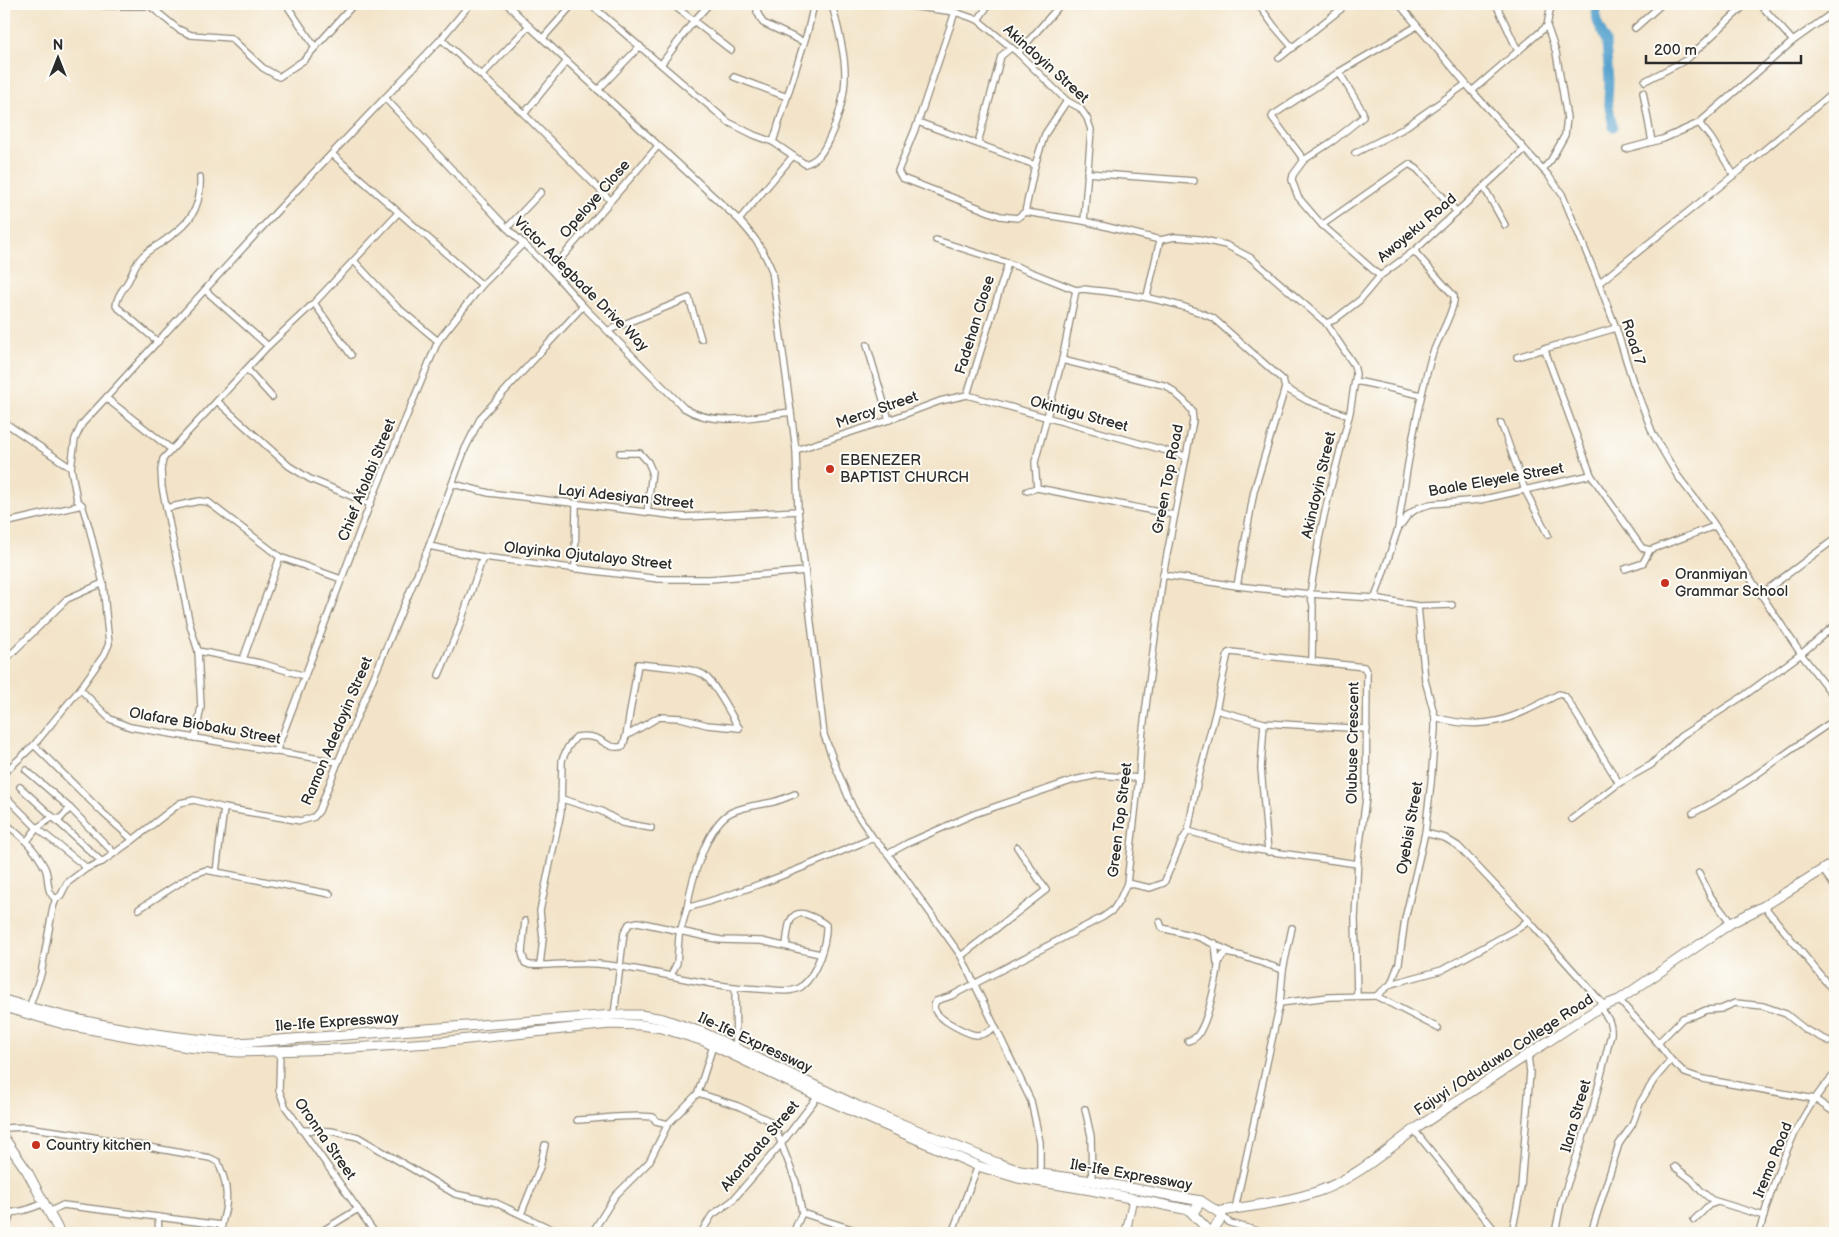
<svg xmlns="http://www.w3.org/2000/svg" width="1839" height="1237" font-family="'Balsamiq Sans',sans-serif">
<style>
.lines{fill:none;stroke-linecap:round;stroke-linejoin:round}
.river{stroke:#56a2ce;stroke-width:9}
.minor-casing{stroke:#8f887a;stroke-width:8}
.tertiary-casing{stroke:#8f887a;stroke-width:9}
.primary-casing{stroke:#8f887a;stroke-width:11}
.minor{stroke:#fff;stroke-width:5.5}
.tertiary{stroke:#fff;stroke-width:7}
.primary{stroke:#fff;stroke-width:9}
.poi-dot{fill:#c8321e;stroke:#fdfcf7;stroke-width:2}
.labels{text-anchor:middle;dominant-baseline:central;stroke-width:4;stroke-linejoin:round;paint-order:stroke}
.street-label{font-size:15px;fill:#2b2b2b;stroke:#fdfcf7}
.poi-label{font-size:15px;fill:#2b2b2b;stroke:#fdfcf7;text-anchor:start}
</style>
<rect width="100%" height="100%" fill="#fdfcf7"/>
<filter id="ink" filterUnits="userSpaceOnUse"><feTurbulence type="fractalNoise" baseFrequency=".02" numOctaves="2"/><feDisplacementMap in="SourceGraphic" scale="10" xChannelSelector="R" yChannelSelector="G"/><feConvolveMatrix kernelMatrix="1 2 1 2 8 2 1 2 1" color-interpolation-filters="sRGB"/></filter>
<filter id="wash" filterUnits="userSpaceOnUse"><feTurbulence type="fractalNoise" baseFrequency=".0096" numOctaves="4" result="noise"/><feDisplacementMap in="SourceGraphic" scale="20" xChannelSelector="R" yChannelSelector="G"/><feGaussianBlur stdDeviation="1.12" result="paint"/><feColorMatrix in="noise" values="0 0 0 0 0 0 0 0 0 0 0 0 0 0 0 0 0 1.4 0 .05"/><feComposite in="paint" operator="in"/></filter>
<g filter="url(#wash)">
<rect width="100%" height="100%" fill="#f3e4c9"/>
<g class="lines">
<polyline class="river" points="1599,4 1595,8 1597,21 1606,42 1609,81 1608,101 1613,127"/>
</g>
</g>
<g filter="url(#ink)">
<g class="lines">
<defs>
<g id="minor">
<polyline points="89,4 109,6 150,6 178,29 191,35 231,38 263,68 279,77 304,60 354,4"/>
<polyline points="286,4 315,47"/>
<path d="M507,4L529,26L739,220C755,238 763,248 772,271L796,450L798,511L824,735L837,770L853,808L873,838L888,854L961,956L1031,1101L1040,1142V1177"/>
<path d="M590,4L728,122L754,135L773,142L805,164C820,160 824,149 830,137C852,87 847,59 833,9"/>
<polyline points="672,4 731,50"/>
<polyline points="758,4 757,12 763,23 804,42"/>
<polyline points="895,4 955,12 978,20 1018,53 1067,101 1080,108 1087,118 1091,130 1084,221"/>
<polyline points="1258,4 1274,26 1293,48"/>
<polyline points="1399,4 1472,91 1548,175 1562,194 1599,283 1616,328 1633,382 1653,434 1677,475 1712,521 1801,654 1835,698"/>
<polyline points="1496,4 1518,51"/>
<polyline points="1760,4 1793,41"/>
<polyline points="955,12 918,122 898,171 902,178 1000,216 1017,218 1025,212 1035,165 1045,134 1067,101"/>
<polyline points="1830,16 1835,23"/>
<polyline points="978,20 989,4"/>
<polyline points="1635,28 1662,4"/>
<polyline points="543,38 573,4"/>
<polyline points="441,39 524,114 610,200"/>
<polyline points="1018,53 1061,4"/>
<polyline points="1279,58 1341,9 1342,4"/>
<polyline points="662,63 693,22 709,4"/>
<polyline points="1339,72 1363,112 1363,117 1333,141 1304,160 1293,175 1292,180 1298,197 1322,225 1380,276"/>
<polyline points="482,75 529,26"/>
<polyline points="734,77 787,97"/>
<polyline points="1645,81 1686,60 1746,4"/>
<polyline points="598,90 640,46"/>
<polyline points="1472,91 1547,26 1550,10 1554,4"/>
<polyline points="1643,92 1652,142"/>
<path d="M385,98L507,228L551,270L583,306L684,408C716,428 757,416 791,412"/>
<polyline points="524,114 567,61"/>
<polyline points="918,122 1035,165"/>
<polyline points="1699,123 1711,138 1734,175"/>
<polyline points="773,142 808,30 814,4"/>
<polyline points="978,143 1001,56 1011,48"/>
<polyline points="1626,149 1663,139 1699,123 1793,41 1835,11"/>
<polyline points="1355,153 1401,130 1466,84"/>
<polyline points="332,154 482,285"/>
<polyline points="1304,160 1272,117 1273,115 1339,72 1417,26"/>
<polyline points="1543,169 1551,160 1565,135 1567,118 1556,52 1547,26"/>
<polyline points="1087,173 1194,181"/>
<polyline points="1484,187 1505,225"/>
<polyline points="1025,212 1084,221 1160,240 1175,237 1199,239 1226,245 1251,258 1326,323 1354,365 1356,374 1350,412 1329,494 1319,539 1310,594 1313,605 1312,660"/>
<polyline points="739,220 793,156"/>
<polyline points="1322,225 1409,164 1417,169 1457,212"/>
<polyline points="507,228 541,192"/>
<path d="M936,240L1008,263L1076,290L1083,289C1129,294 1171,299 1213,318L1283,380L1285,388L1254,491L1237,586"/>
<polyline points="354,261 396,306 438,341"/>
<polyline points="551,270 658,146"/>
<polyline points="1599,283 1734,175 1835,91"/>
<polyline points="205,290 268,346"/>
<polyline points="1147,296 1160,240"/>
<polyline points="314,303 351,355"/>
<polyline points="1326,323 1334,320 1360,300 1380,276 1414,251 1524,150"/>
<polyline points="609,330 689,298 701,339"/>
<path d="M158,342L116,306C117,296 122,291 127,283C132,275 134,266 140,259C145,252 154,247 161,243C187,225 202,212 200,177"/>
<polyline points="867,345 889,420"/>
<polyline points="1544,348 1591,475 1642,548 1650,550 1715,526"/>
<polyline points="1517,357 1616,328"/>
<polyline points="247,369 272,397"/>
<polyline points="1355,382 1361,382 1421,395"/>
<polyline points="1285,388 1308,401 1349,416"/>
<polyline points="967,395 1008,263"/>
<polyline points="106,398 171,449"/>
<polyline points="217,401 289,466 310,479 370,504"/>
<polyline points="4,422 71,468"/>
<polyline points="1501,423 1525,490 1548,535"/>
<polyline points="796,450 889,420 940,401 967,395 1185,456"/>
<polyline points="620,453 640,453 648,462 652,471 647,513"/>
<polyline points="453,484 489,493 686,517 798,511"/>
<polyline points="1037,488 1035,462 1062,360 1076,290"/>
<polyline points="1027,491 1037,488 1174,515"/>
<polyline points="166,508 199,501 208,502 280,557 341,579"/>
<polyline points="4,523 82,505"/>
<path d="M1398,529C1406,471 1415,415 1431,358C1437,339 1450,321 1454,301V296L1414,251"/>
<polyline points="429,546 483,557 659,579 710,579 806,571"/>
<polyline points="575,569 576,505"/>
<polyline points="1625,569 1643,563 1650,550"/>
<polyline points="1163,575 1237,586 1310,594 1375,598 1418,606 1452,605"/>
<polyline points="1761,594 1835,539"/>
<polyline points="1375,598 1398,529 1408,515 1418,508 1431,504 1480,500 1591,475"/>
<polyline points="198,651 260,663 305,676"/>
<polyline points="243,659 280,557"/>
<polyline points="4,661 67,599 103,583"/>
<polyline points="439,675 458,630 483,557"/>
<polyline points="80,689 110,719 130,727 338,762"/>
<polyline points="1216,710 1264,723 1367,729"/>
<path d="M1435,717C1487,733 1513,718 1559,694L1565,696L1619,783"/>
<polyline points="1264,723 1261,768 1268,852"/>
<polyline points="626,736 659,717 681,718 707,725 739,728"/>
<polyline points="195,738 201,707 198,651 190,625 162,487 161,470 163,459 268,346 314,303 398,213"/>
<polyline points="34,745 104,814 133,840"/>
<polyline points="276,752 370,504 438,341 482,285 524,243"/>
<polyline points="26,770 70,808 114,853"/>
<polyline points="4,773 34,745 80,689 104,655 109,644 103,583 89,527 82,505 77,500 71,468 75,439 82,424 278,210 441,39 470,4"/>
<polyline points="20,787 102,862"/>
<polyline points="6,797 37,828 87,868"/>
<polyline points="562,799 601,811 622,823 651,828"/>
<path d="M1693,813C1744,788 1787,750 1835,720"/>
<polyline points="1572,819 1619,783 1651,765 1681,736 1745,695 1801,654 1835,625"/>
<path d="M4,822C21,836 35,848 45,868C50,879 45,892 56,899"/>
<polyline points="1188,831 1251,849 1358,864"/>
<polyline points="1425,833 1445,838 1458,846 1528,920 1604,1005"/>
<polyline points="27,841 37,828 53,817 60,819 70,808"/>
<polyline points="888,854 908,843 974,814 1074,780 1098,775 1139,778"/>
<polyline points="1822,869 1835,887"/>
<polyline points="216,872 224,808"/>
<polyline points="1699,873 1711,897 1731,923"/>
<polyline points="1127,883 1150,888 1164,883 1182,841 1188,831 1197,784 1216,710 1228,653 1231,652 1364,667 1367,673 1366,798 1358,858 1355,919 1357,996"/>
<polyline points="1764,906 1835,993"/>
<path d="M687,908C691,882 707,823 732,812C745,806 759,805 773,802C781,800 788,797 795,794"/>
<polyline points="139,909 192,875 206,870 330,894"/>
<path d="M525,921L522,953L525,963L530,965C553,966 576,962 598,964C653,969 705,987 759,989C771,989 790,994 801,987C816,976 827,943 826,925C819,919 814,917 805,914C787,910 788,932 786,946"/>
<polyline points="1160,922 1162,928 1198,937 1231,952"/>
<polyline points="1215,943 1217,963"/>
<polyline points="961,956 1046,890 1017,847"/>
<path d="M540,965L543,939L540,911L561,812L562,760L568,747L576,737C582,736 590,736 596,738C606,742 611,750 623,746L626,736L638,664C653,666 693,667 704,675C715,683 731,715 739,728"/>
<path d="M671,975L677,963L679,936L687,908C751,890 812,864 873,838"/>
<polyline points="1391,984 1442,970 1519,928 1528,920"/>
<polyline points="735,988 736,1049"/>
<polyline points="1376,996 1438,1028"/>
<polyline points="1619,1000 1658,1043 1671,1060 1685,1073 1703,1079 1815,1099 1835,1113"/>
<polyline points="1280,1003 1283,970 1292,928"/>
<polyline points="29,1008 41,974 53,907 56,899 61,895 67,883 87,868 102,862 133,840 180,803 194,800 224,808 301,821 314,817 319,811 338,762 429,546 465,449 481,417 583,306"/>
<polyline points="614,1015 624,933 629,924 638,922 721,940 761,941 820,954"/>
<path d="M995,1027C989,1031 985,1035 977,1035C969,1035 940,1020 936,1012C933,1008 934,1005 936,1001L951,996L1103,917L1113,910L1119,901L1127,883L1139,778L1141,745L1163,575L1193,421L1192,411L1184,401L1167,386L1062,360"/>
<path d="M1188,1041C1191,1040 1195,1038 1197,1036C1207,1023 1212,996 1216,980C1219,969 1216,960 1226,953L1242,956L1283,970"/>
<polyline points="1658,1043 1683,1018 1695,1015 1706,1010 1721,1009 1735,1003 1763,1006 1786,1014 1806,1030 1835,1044"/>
<polyline points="280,1051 279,1090 285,1106 375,1233"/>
<polyline points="698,1093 738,1106 768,1120 776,1130 796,1182 802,1213 793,1233"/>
<polyline points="1085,1109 1091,1136 1092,1181"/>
<path d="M577,1120C602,1119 628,1114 653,1117L656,1121L668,1124"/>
<path d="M4,1128L26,1127L76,1134L210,1158L218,1162C224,1176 228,1189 226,1205C225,1215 221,1223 221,1233"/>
<polyline points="301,1130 331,1131 358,1137 455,1194 494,1202 560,1233"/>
<polyline points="1414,1130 1497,1233"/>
<polyline points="1675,1167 1692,1180 1701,1191 1712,1200 1764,1216"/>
<polyline points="1235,1209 1280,1003 1329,997 1376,996 1391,984 1399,963 1405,919 1425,833 1431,783 1435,729 1435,717 1425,680 1418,606"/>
<path d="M4,1212C19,1214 31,1208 45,1203"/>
<polyline points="49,1212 63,1205 221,1225"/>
<polyline points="802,1213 864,1233"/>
<polyline points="521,1214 540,1167 545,1145"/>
<polyline points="1221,1215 1230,1223 1265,1233"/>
<polyline points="158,1217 159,1233"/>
<polyline points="1694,1220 1709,1205 1718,1202"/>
<polyline points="4,1231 12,1213"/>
<polyline points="319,1233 358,1209"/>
<polyline points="592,1233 615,1196 649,1162 668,1124 698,1093 713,1046"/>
<polyline points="701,1233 712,1215 732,1201 781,1144 818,1096"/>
<polyline points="952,1233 978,1166"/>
<polyline points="1512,1233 1521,1187 1530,1072 1528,1056"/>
<path d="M1555,1233L1561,1203L1593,1108L1611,1034C1612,1022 1607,1017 1600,1007"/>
<polyline points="1591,1233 1619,1144 1632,1125 1640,1103 1654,1080 1671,1060"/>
<path d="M1759,1233C1774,1178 1795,1116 1835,1074"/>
</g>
<polyline id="tertiary" points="1126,1233 1133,1198"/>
<g id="primary">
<path d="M4,1000C80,1023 159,1037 238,1043L614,1015H640L663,1019L704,1033L858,1106L997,1163L1020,1171L1092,1181L1201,1201L1218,1212L1223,1211C1255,1205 1288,1202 1319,1191C1354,1179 1384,1152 1414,1130C1475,1088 1539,1048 1600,1007L1619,1000L1731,923L1764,906L1835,862"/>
<polyline points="4,1007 67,1025 188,1047 238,1052 337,1049 430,1043 610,1024 641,1025 662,1028 704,1041 818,1096 978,1166 1018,1178 1091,1190 1189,1210 1195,1210 1201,1201"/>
<polyline points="4,1138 27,1171 60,1233"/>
<polyline points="1189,1210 1211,1233"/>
<polyline points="1211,1233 1222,1217"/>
</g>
</defs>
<use href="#minor" class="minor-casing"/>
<use href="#tertiary" class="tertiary-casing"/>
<use href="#primary" class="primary-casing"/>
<use href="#minor" class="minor"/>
<use href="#tertiary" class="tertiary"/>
<use href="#primary" class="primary"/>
</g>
</g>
<g class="poi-dot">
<circle cx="830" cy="469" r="5"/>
<circle cx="1665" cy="583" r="5"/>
<circle cx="36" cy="1145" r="5"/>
</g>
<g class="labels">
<g class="street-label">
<text transform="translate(1046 64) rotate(42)">Akindoyin Street</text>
<text transform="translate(595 199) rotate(-49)">Opeloye Close</text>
<text transform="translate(1417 228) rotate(-40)">Awoyeku Road</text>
<text transform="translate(581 284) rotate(45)">Victor Adegbade Drive Way</text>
<text transform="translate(975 325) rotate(-73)">Fadehan Close</text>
<text transform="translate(1633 342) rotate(72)">Road 7</text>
<text transform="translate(877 410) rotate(-19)">Mercy Street</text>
<text transform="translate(1079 414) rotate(15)">Okintigu Street</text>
<text transform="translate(1168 479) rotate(-79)">Green Top Road</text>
<text transform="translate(367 480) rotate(-68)">Chief Afolabi Street</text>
<text transform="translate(1496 480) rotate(-10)">Baale Eleyele Street</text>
<text transform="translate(1319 485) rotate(-77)">Akindoyin Street</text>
<text transform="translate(626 497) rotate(6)">Layi Adesiyan Street</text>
<text transform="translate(588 556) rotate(6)">Olayinka Ojutalayo Street</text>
<text transform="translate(205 726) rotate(10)">Olafare Biobaku Street</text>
<text transform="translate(337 731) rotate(-67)">Ramon Adedoyin Street</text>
<text transform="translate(1353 743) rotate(-89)">Olubuse Crescent</text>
<text transform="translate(1120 820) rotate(-83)">Green Top Street</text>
<text transform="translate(1410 828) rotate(-80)">Oyebisi Street</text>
<text transform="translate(337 1022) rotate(-4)">Ile-Ife Expressway</text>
<text transform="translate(755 1043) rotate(25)">Ile-Ife Expressway</text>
<text transform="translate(1504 1055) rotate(-33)">Fajuyi /Oduduwa College Road</text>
<text transform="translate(1576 1116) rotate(-74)">Ilara Street</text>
<text transform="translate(325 1139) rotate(55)">Oronna Street</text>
<text transform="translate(760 1146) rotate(-50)">Akarabata Street</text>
<text transform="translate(1773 1160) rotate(-68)">Iremo Road</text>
<text transform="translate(1131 1175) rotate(10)">Ile-Ife Expressway</text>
</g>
<g class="poi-label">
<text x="840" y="460">EBENEZER<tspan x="840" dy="17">BAPTIST CHURCH</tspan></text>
<text x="1675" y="574">Oranmiyan<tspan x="1675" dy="17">Grammar School</tspan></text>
<text x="46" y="1145">Country kitchen</text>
</g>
</g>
<rect width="1839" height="1237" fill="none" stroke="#fdfcf7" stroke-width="20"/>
<g transform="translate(58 58)" stroke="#fdfcf7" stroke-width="4" paint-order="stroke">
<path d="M0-4L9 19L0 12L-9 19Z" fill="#2b2b2b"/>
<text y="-8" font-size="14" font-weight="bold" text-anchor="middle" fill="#2b2b2b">N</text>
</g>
<path d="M1646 55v8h155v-8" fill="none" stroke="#2b2b2b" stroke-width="2.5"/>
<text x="1654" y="55" font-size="15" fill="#2b2b2b" stroke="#fdfcf7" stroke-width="4" paint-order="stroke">200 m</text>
</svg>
